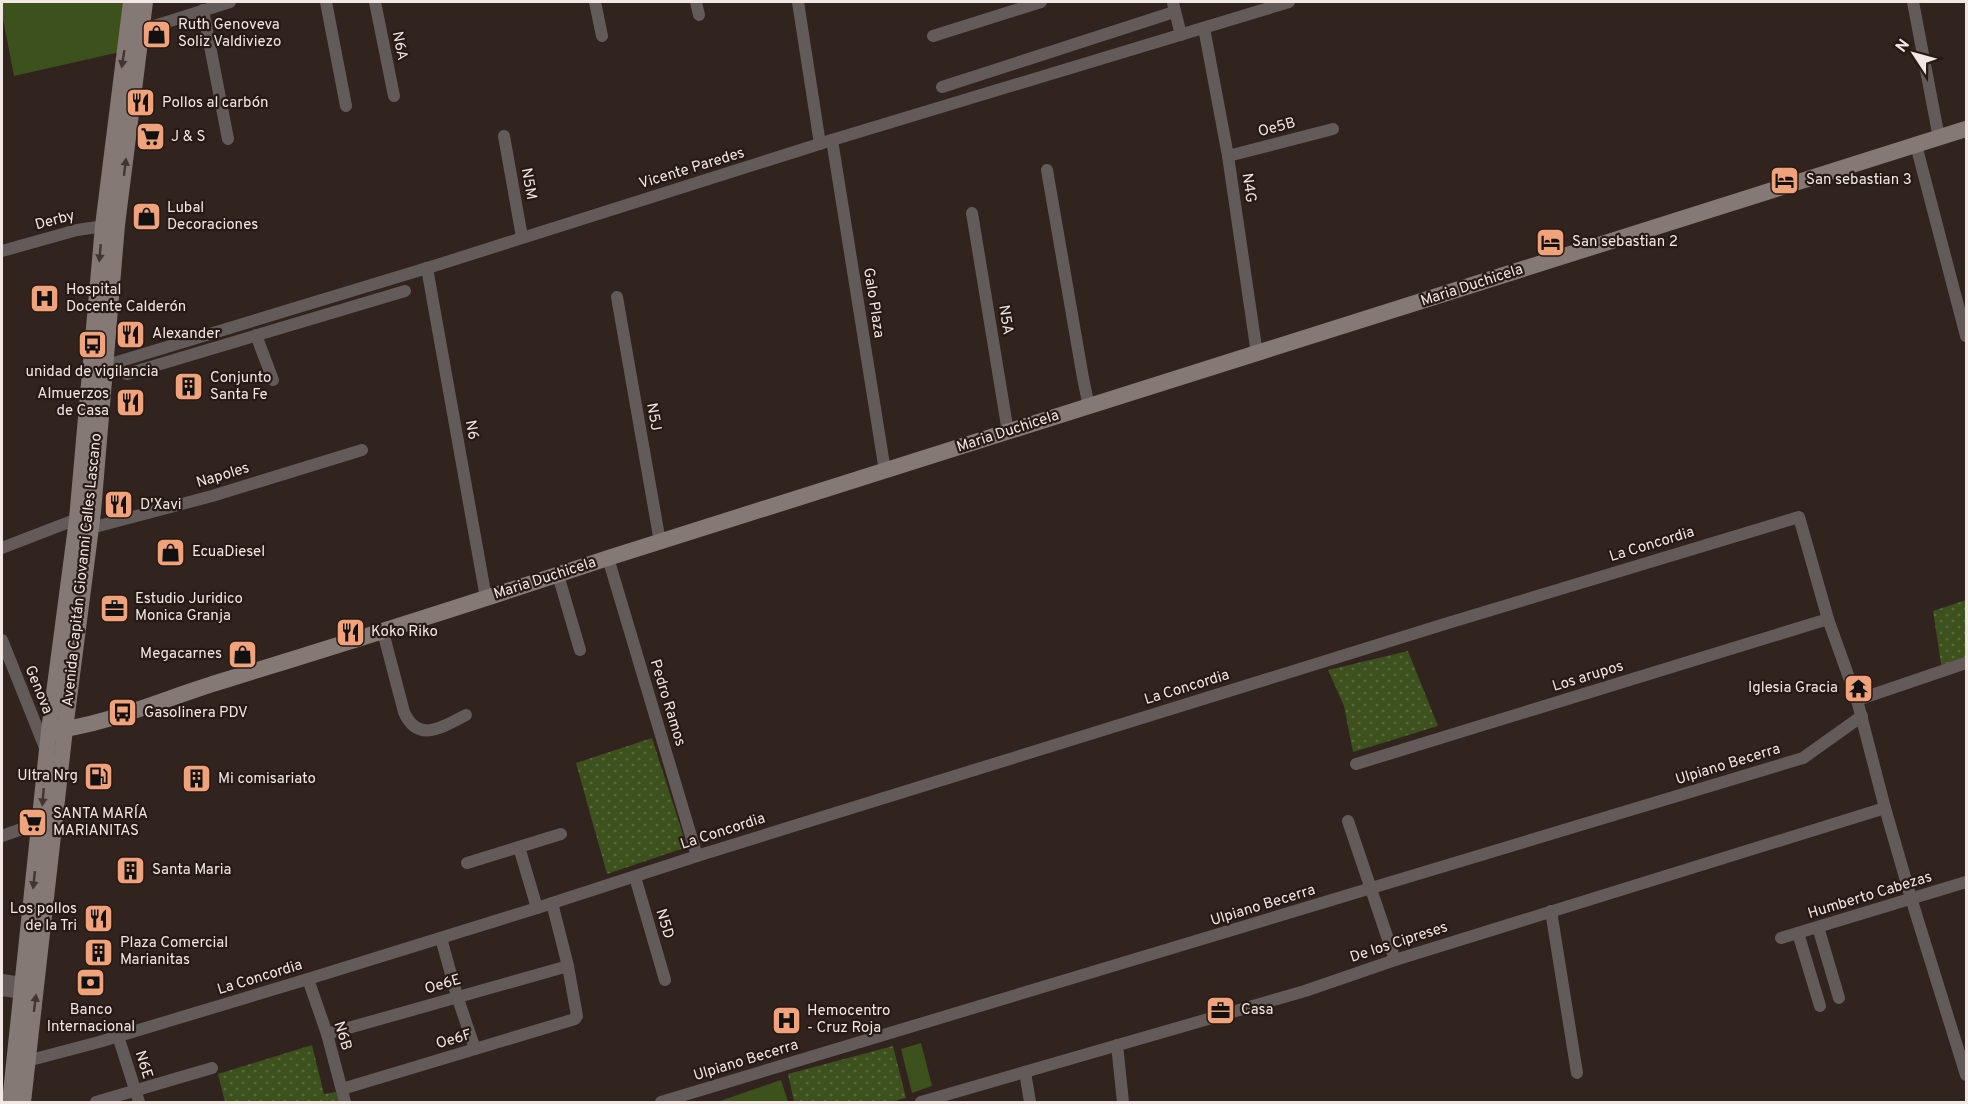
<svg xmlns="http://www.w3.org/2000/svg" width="1968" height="1104" font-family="Overpass,sans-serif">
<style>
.park{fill:url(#park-dots)}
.pitch{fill:#3d511d}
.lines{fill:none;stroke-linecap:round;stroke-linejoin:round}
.street{stroke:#635b59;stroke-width:12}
.secondary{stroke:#857975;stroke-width:16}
.oneway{fill:#433631}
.labels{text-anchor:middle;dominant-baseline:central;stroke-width:4.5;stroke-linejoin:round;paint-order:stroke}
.poi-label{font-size:15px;fill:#f1e7e4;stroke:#271914;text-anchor:start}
.street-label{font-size:15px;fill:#f1e7e4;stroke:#271914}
</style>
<defs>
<pattern id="park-dots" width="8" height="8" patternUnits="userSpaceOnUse" patternTransform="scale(1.5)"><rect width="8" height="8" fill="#3d511d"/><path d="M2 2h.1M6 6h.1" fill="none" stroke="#5a6a3e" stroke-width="1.8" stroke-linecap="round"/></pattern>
</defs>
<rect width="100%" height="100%" fill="#31231e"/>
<g class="park">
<polygon points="1966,600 1966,662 1942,670 1933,611"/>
<polygon points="1408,651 1438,726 1353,752 1344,706 1328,670"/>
<polygon points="652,738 687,847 607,874 576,763"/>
<polygon points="312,1045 324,1094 336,1092 339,1102 225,1102 218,1074"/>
<polygon points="893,1046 906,1098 890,1102 794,1102 788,1074"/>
</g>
<g class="pitch">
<polygon points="2,2 126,2 120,52 14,76 2,14"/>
<polygon points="921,1043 932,1086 912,1093 901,1049"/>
<polygon points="781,1080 788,1102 717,1102"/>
</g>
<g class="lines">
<g class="street">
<polyline points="326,2 346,106"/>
<polyline points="375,2 394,96"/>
<polyline points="595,2 602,36"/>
<polyline points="696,2 699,15"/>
<polyline points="798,2 820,144"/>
<polyline points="1913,2 1939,138"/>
<polyline points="1173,3 1181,35"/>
<polyline points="203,10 228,139"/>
<polyline points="1204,28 1228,156 1257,354"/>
<polyline points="134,29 148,28 230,2"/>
<polyline points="933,36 1041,2"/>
<polyline points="942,87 1174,12"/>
<polyline points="504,136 522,237"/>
<polyline points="832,140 885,471"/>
<polyline points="1916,145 1966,336"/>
<polyline points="1228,156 1333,129"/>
<polyline points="1047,170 1083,378 1089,407"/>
<polyline points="972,213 1008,432"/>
<polyline points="2,251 77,230 111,225"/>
<polyline points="427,268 486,598"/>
<polyline points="617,297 660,542"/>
<polyline points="256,335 273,380"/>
<polyline points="116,363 120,370 127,374 405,291"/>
<polyline points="104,366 437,265 832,140 1289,2"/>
<polyline points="91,528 212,496 362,450"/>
<polyline points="2,548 77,519"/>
<polyline points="608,558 697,856"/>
<polyline points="558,575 580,650"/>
<path d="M383,632L404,712C418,744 443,727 466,715"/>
<polyline points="2,640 46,750"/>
<polyline points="1857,700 1966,663"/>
<polyline points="1356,764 1828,619"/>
<polyline points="1348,821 1395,960"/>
<polyline points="2,836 44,821"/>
<polyline points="519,847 537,908"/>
<polyline points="467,863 561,834"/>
<polyline points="635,877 665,980"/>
<polyline points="1551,911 1577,1073"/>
<polyline points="1818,927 1839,998"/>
<polyline points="1798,933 1820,1006"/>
<polyline points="441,938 457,996 475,1049"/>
<polyline points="1781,938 1966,882"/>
<polyline points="308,979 327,1034 345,1102"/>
<polyline points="2,980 23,983"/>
<polyline points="2,990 22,993"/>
<polyline points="327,1034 568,966"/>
<polyline points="118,1036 139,1102"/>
<polyline points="1117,1045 1123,1102"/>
<polyline points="27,1061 99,1042 308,979 537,908 697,856 1448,623 1799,517 1828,619 1857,700 1885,808 1911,898 1966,1075"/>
<polyline points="1025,1072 1030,1102"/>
<polyline points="342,1089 575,1019 577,1016 568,966 552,903"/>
<polyline points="96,1102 212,1068"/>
<polyline points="661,1102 1803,758 1862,716"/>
<polyline points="921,1102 1305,991 1395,960 1885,808"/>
</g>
<g class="secondary">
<path d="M49,731C104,726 166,698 219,682C349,642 479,601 608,558L1966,129"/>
<polyline points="10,1102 49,731 77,519 103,226 131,2"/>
<polyline points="23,1102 65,729 93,512 117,225 145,2"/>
</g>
</g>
<defs><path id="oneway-solid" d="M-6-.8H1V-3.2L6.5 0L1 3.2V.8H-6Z" transform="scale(1.5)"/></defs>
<g class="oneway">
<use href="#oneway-solid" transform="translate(123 59) rotate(99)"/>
<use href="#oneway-solid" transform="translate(125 167) rotate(-83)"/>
<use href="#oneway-solid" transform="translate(100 253) rotate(95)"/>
<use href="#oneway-solid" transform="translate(43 797) rotate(95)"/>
<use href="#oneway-solid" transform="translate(34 880) rotate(96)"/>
<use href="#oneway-solid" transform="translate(35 1003) rotate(-83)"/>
</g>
<defs>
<symbol id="shop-square" viewBox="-11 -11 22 22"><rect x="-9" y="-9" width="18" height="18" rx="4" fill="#f0a27a" stroke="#271914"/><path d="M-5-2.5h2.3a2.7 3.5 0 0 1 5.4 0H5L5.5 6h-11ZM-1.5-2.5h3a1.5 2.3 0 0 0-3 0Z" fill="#111"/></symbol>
<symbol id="restaurant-square" viewBox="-11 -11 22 22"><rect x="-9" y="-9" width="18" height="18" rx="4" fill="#f0a27a" stroke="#271914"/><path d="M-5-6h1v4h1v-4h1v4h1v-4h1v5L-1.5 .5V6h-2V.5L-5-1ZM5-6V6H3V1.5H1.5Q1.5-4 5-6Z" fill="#111"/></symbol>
<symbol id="supermarket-square" viewBox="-11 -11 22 22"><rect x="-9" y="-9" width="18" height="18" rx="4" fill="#f0a27a" stroke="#271914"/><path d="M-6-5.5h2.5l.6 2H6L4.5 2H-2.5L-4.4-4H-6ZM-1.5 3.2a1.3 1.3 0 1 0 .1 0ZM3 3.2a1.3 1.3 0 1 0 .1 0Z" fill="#111"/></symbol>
<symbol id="hotel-square" viewBox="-11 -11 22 22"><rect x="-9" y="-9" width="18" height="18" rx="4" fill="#f0a27a" stroke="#271914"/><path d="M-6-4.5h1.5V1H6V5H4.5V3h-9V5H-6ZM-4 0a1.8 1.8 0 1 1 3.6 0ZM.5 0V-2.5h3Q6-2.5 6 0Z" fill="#111"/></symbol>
<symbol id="hospital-square" viewBox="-11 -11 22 22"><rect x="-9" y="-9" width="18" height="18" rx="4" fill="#f0a27a" stroke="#271914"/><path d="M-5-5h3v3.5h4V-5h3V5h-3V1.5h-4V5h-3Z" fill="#111"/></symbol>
<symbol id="bus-square" viewBox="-11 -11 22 22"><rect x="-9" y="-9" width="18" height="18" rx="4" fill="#f0a27a" stroke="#271914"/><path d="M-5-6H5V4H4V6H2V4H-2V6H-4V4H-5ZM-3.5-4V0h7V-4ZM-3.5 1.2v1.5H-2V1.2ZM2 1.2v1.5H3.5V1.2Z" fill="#111"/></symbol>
<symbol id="building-square" viewBox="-11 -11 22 22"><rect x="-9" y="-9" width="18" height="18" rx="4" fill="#f0a27a" stroke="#271914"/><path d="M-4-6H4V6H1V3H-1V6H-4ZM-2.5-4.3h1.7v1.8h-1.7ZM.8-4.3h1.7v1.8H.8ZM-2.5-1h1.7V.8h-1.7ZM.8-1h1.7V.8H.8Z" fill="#111"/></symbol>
<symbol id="office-square" viewBox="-11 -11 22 22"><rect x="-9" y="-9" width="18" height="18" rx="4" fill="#f0a27a" stroke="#271914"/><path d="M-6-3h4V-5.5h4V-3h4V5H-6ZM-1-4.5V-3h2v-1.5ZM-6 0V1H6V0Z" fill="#111"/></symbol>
<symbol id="temple-square" viewBox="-11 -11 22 22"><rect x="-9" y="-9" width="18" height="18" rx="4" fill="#f0a27a" stroke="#271914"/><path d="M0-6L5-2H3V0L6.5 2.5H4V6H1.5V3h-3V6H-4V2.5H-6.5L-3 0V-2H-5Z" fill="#111"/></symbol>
<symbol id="fuel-square" viewBox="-11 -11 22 22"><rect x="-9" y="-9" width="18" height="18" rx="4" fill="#f0a27a" stroke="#271914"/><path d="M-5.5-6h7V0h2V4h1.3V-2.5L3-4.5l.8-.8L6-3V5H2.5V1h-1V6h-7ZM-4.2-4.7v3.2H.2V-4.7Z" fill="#111"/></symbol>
<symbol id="bank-square" viewBox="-11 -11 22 22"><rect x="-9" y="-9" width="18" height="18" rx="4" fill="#f0a27a" stroke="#271914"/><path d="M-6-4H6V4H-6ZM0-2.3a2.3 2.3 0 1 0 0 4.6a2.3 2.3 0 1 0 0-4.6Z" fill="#111"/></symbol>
</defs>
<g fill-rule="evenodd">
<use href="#shop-square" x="140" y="18" width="33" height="33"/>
<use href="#restaurant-square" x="124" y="86" width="33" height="33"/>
<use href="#supermarket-square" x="134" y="120" width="33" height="33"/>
<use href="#hotel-square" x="1768" y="164" width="33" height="33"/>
<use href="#shop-square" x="130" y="200" width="33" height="33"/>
<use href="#hotel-square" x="1534" y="226" width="33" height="33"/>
<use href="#hospital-square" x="28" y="282" width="33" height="33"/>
<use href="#restaurant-square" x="114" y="318" width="33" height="33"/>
<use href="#bus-square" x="76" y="328" width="33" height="33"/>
<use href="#building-square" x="172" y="370" width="33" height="33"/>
<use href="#restaurant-square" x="114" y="386" width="33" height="33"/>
<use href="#restaurant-square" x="102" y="488" width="33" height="33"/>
<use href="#shop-square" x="154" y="536" width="33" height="33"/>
<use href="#office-square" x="98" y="592" width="33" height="33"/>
<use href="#restaurant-square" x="334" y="616" width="33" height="33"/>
<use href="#shop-square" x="226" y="638" width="33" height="33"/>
<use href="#temple-square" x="1842" y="672" width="33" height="33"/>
<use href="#bus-square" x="106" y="696" width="33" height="33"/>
<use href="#fuel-square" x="82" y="760" width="33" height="33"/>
<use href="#building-square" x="180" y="762" width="33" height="33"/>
<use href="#supermarket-square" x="16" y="806" width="33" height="33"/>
<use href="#building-square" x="114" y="854" width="33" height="33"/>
<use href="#restaurant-square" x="82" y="902" width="33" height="33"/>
<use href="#building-square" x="82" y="936" width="33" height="33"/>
<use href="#bank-square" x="74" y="966" width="33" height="33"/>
<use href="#office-square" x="1204" y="994" width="33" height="33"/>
<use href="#hospital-square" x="770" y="1004" width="33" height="33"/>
</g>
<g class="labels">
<g class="poi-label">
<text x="178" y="25">Ruth Genoveva<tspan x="178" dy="17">Soliz Valdiviezo</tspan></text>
<text x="162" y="103">Pollos al carbón</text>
<text x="171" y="137">J &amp; S</text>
<text x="1806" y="180">San sebastian 3</text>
<text x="167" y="208">Lubal<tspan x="167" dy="17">Decoraciones</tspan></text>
<text x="1572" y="242">San sebastian 2</text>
<text x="66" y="290">Hospital<tspan x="66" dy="17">Docente Calderón</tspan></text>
<text x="152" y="334">Alexander</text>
<text x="92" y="372" text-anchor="middle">unidad de vigilancia</text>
<text x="210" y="378">Conjunto<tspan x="210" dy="17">Santa Fe</tspan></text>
<text x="109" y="394" text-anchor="end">Almuerzos<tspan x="109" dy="17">de Casa</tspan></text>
<text x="140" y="505">D'Xavi</text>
<text x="192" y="552">EcuaDiesel</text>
<text x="135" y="599">Estudio Juridico<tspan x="135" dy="17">Monica Granja</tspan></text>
<text x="371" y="632">Koko Riko</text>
<text x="222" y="654" text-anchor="end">Megacarnes</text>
<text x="1838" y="688" text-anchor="end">Iglesia Gracia</text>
<text x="144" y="713">Gasolinera PDV</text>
<text x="78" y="776" text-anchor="end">Ultra Nrg</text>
<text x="218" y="779">Mi comisariato</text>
<text x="53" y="814">SANTA MARÍA<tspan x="53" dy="17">MARIANITAS</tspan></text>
<text x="152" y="870">Santa Maria</text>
<text x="77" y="909" text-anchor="end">Los pollos<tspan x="77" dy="17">de la Tri</tspan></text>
<text x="120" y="943">Plaza Comercial<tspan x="120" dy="17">Marianitas</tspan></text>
<text x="91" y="1010" text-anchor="middle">Banco<tspan x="91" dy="17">Internacional</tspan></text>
<text x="1241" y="1010">Casa</text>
<text x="807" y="1011">Hemocentro<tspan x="807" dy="17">- Cruz Roja</tspan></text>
</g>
<g class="street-label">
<text transform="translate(399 46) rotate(79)">N6A</text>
<text transform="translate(1277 128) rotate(-15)">Oe5B</text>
<text transform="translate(692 169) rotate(-17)">Vicente Paredes</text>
<text transform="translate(528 184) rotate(80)">N5M</text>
<text transform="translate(1248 188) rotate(82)">N4G</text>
<text transform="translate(55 221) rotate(-15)">Derby</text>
<text transform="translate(1472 286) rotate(-18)">Maria Duchicela</text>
<text transform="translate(873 303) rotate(81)">Galo Plaza</text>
<text transform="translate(1005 320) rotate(81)">N5A</text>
<text transform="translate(653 417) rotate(80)">N5J</text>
<text transform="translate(471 430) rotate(80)">N6</text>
<text transform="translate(1008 432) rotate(-18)">Maria Duchicela</text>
<text transform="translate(223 476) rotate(-17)">Napoles</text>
<text transform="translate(1652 545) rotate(-17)">La Concordia</text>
<text transform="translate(83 570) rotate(-84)">Avenida Capitán Giovanni Calles Lascano</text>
<text transform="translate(545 579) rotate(-18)">Maria Duchicela</text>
<text transform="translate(1588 677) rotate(-17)">Los arupos</text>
<text transform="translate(1187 688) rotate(-17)">La Concordia</text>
<text transform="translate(38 690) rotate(68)">Genova</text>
<text transform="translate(667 703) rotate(73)">Pedro Ramos</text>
<text transform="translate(1728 765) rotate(-17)">Ulpiano Becerra</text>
<text transform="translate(723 832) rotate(-18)">La Concordia</text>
<text transform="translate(1870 896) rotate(-17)">Humberto Cabezas</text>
<text transform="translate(1263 906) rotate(-17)">Ulpiano Becerra</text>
<text transform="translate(664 924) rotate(73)">N5D</text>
<text transform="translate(1399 943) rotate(-18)">De los Cipreses</text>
<text transform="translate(260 978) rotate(-17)">La Concordia</text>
<text transform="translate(443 985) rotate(-16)">Oe6E</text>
<text transform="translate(342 1036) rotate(73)">N6B</text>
<text transform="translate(454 1040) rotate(-16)">Oe6F</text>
<text transform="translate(746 1061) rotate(-17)">Ulpiano Becerra</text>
<text transform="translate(143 1065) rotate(73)">N6E</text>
</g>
</g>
<rect width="1968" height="1104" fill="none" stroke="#f1e7e4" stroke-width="6"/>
<g transform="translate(1914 54) rotate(306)" stroke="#271914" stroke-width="4.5" paint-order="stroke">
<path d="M0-4.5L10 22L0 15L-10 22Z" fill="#f1e7e4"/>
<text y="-9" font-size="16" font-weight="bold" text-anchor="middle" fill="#f1e7e4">N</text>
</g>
</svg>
